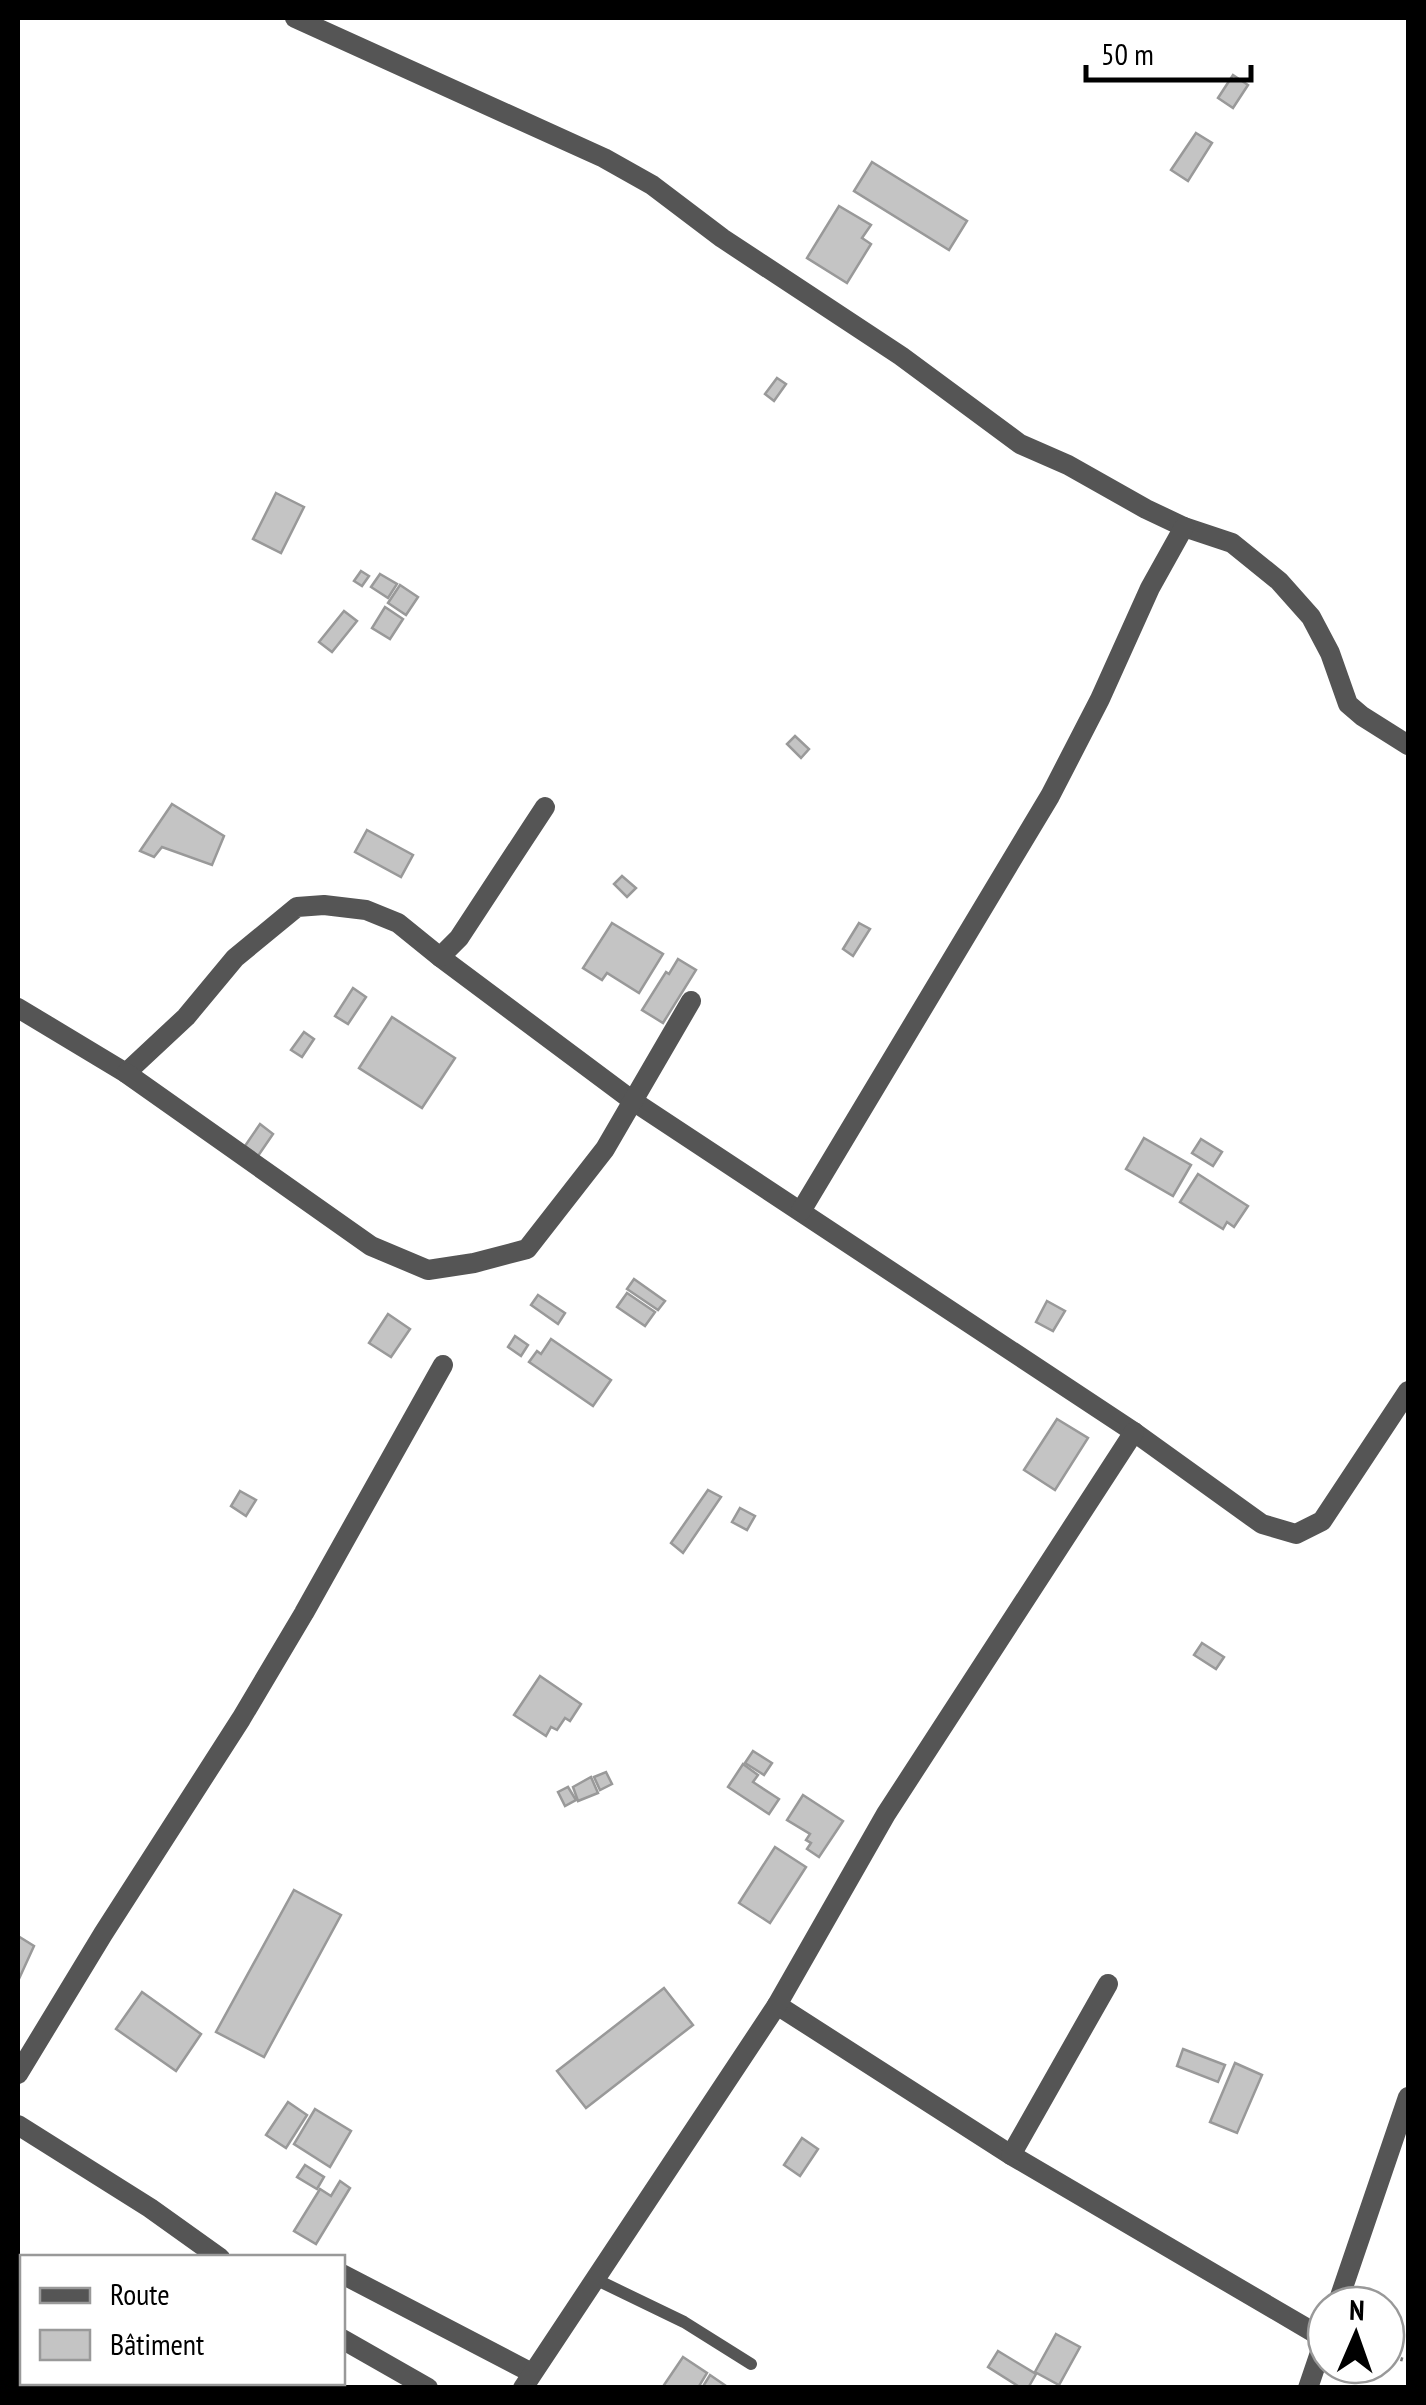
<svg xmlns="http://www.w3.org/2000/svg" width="1426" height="2405" font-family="'PT Sans Narrow',sans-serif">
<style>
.building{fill:#c4c4c4;stroke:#999;stroke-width:2.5}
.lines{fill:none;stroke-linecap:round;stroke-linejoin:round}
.path{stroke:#777;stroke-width:4;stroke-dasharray:2.5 5;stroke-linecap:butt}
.lane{stroke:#555;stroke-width:12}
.street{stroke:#555;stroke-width:20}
</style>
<rect width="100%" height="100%" fill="#fff"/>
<g class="building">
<polygon points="1233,75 1248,85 1233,108 1218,98"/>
<polygon points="1196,133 1212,143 1188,181 1171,170"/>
<polygon points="872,162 967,221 949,250 854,191"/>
<polygon points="839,206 871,225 862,238 871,244 847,283 807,258"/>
<polygon points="777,378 786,384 774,401 765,394"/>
<polygon points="276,493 304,507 281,553 253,539"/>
<polygon points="361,571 369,576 362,586 354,581"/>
<polygon points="380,574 397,584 388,598 371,587"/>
<polygon points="400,585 418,597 406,615 388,603"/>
<polygon points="385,607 403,619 390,639 372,628"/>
<polygon points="344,611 357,621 332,652 319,642"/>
<polygon points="795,736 809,749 801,758 787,744"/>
<polygon points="172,804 224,836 212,865 162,847 154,857 140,851"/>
<polygon points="367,830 413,855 401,877 355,852"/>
<polygon points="622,876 636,888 627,897 614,884"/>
<polygon points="612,923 663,954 639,993 607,973 602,980 583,968"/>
<polygon points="859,923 870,929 853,956 843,949"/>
<polygon points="678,959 696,970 663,1023 642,1010 666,972 669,974"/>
<polygon points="353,988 366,997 348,1024 335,1016"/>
<polygon points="392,1017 455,1058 422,1108 359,1068"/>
<polygon points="304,1032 314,1039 302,1057 291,1050"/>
<polygon points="260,1124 273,1134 258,1156 245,1146"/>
<polygon points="1144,1138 1191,1165 1173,1196 1126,1169"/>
<polygon points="1201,1139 1222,1152 1213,1166 1192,1153"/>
<polygon points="1198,1174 1248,1206 1234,1227 1227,1222 1223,1229 1180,1202"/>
<polygon points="634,1279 665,1301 658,1310 627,1289"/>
<polygon points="627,1293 655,1312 645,1326 617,1307"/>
<polygon points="538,1295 565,1313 558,1324 531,1305"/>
<polygon points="1047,1301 1065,1311 1053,1331 1036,1322"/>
<polygon points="388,1314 410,1329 391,1357 369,1343"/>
<polygon points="515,1336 528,1345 521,1356 508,1347"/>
<polygon points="551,1339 611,1380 593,1406 529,1362 537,1351 541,1354"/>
<polygon points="1057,1419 1088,1438 1055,1490 1024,1470"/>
<polygon points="708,1490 721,1497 683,1553 671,1543"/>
<polygon points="240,1491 256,1500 246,1516 231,1506"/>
<polygon points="740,1508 755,1516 747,1530 732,1522"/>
<polygon points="1202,1643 1224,1657 1216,1669 1194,1655"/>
<polygon points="540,1676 581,1704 570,1721 565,1718 557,1730 551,1727 546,1736 514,1715"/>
<polygon points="753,1751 772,1763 764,1775 745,1763"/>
<polygon points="743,1764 758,1775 753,1782 779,1799 769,1814 728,1787"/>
<polygon points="606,1772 612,1784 600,1790 594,1777"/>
<polygon points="591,1777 598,1793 578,1801 573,1787"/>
<polygon points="568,1787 576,1800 565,1806 558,1792"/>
<polygon points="803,1795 843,1821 819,1857 807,1849 811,1843 806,1840 810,1834 787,1820"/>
<polygon points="775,1847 806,1867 770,1923 739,1903"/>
<polygon points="294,1890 341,1915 264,2057 216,2032"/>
<polygon points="18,1936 34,1946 18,1981"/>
<polygon points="664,1988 693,2025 586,2108 557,2071"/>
<polygon points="142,1992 201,2034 176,2071 116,2029"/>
<polygon points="1183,2049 1225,2065 1218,2082 1177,2066"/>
<polygon points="1235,2063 1262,2075 1237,2133 1210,2122"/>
<polygon points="288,2102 307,2115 286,2148 266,2135"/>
<polygon points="315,2109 351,2131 330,2167 294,2144"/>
<polygon points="802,2138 818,2149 800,2176 784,2165"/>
<polygon points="305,2165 324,2177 317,2189 297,2177"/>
<polygon points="340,2181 350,2188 316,2244 294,2231 320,2189 331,2196"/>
<polygon points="1056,2334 1080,2347 1059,2385 1035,2372"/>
<polygon points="998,2351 1036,2374 1028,2388 1021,2388 988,2367"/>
<polygon points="683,2357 707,2373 698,2388 662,2388"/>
<polygon points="710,2375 729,2388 702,2388"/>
</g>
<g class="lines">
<polyline class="path" points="1386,2355 1408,2361"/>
<polyline class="lane" points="595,2279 684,2322 751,2364"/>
<g class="street">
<polyline points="295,18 604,158 652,185 722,238 901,356 1020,444 1068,465 1146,509 1184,527 1232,543 1279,581 1311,617 1330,653 1348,704 1362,716 1408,745"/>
<polyline points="440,957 633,1101 1134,1432 1262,1524 1296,1534 1322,1521 1408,1391"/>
<polyline points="18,1008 126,1073 186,1017 235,958 297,907 324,905 366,910 398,923 440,957 459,938 545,807"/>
<polyline points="126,1073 371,1246 428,1270 474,1263 527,1249 605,1149 691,1001"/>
<polyline points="801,1211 1050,796 1100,699 1150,588 1184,527"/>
<polyline points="777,2005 1011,2155 1325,2339"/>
<polyline points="18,2074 103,1934 241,1719 304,1613 443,1365"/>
<polyline points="18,2125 150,2208 220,2258"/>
<polyline points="1011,2155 1108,1984"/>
<polyline points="342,2274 532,2373"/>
<polyline points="1337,2305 1408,2097"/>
<polyline points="342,2339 428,2388"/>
<polyline points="269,2388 272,2382"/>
<polyline points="523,2388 777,2005 886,1814 1134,1432"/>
<polyline points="1308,2388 1326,2335"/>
</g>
</g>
<rect width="1426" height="2405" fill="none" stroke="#000000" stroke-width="40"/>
<rect x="20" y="2255" width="325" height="130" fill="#ffffff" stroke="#999999" stroke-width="2.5"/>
<rect x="40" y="2288" width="50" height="15" fill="#555555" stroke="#999999" stroke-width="2.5"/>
<text x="110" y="2305" font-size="30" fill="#000000">Route</text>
<rect x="40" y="2330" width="50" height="30" fill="#c4c4c4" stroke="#999999" stroke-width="2.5"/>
<text x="110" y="2355" font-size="30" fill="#000000">Bâtiment</text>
<g transform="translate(1356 2335) rotate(2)"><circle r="48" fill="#ffffff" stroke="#999999" stroke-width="2.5"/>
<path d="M0-8L18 38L0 25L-18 38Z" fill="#000000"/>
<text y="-15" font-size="28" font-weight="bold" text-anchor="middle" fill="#000000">N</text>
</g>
<path d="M1086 65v15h165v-15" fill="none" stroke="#000000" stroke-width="5"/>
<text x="1101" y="65" font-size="30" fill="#000000" stroke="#ffffff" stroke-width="8" paint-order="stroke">50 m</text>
</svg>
